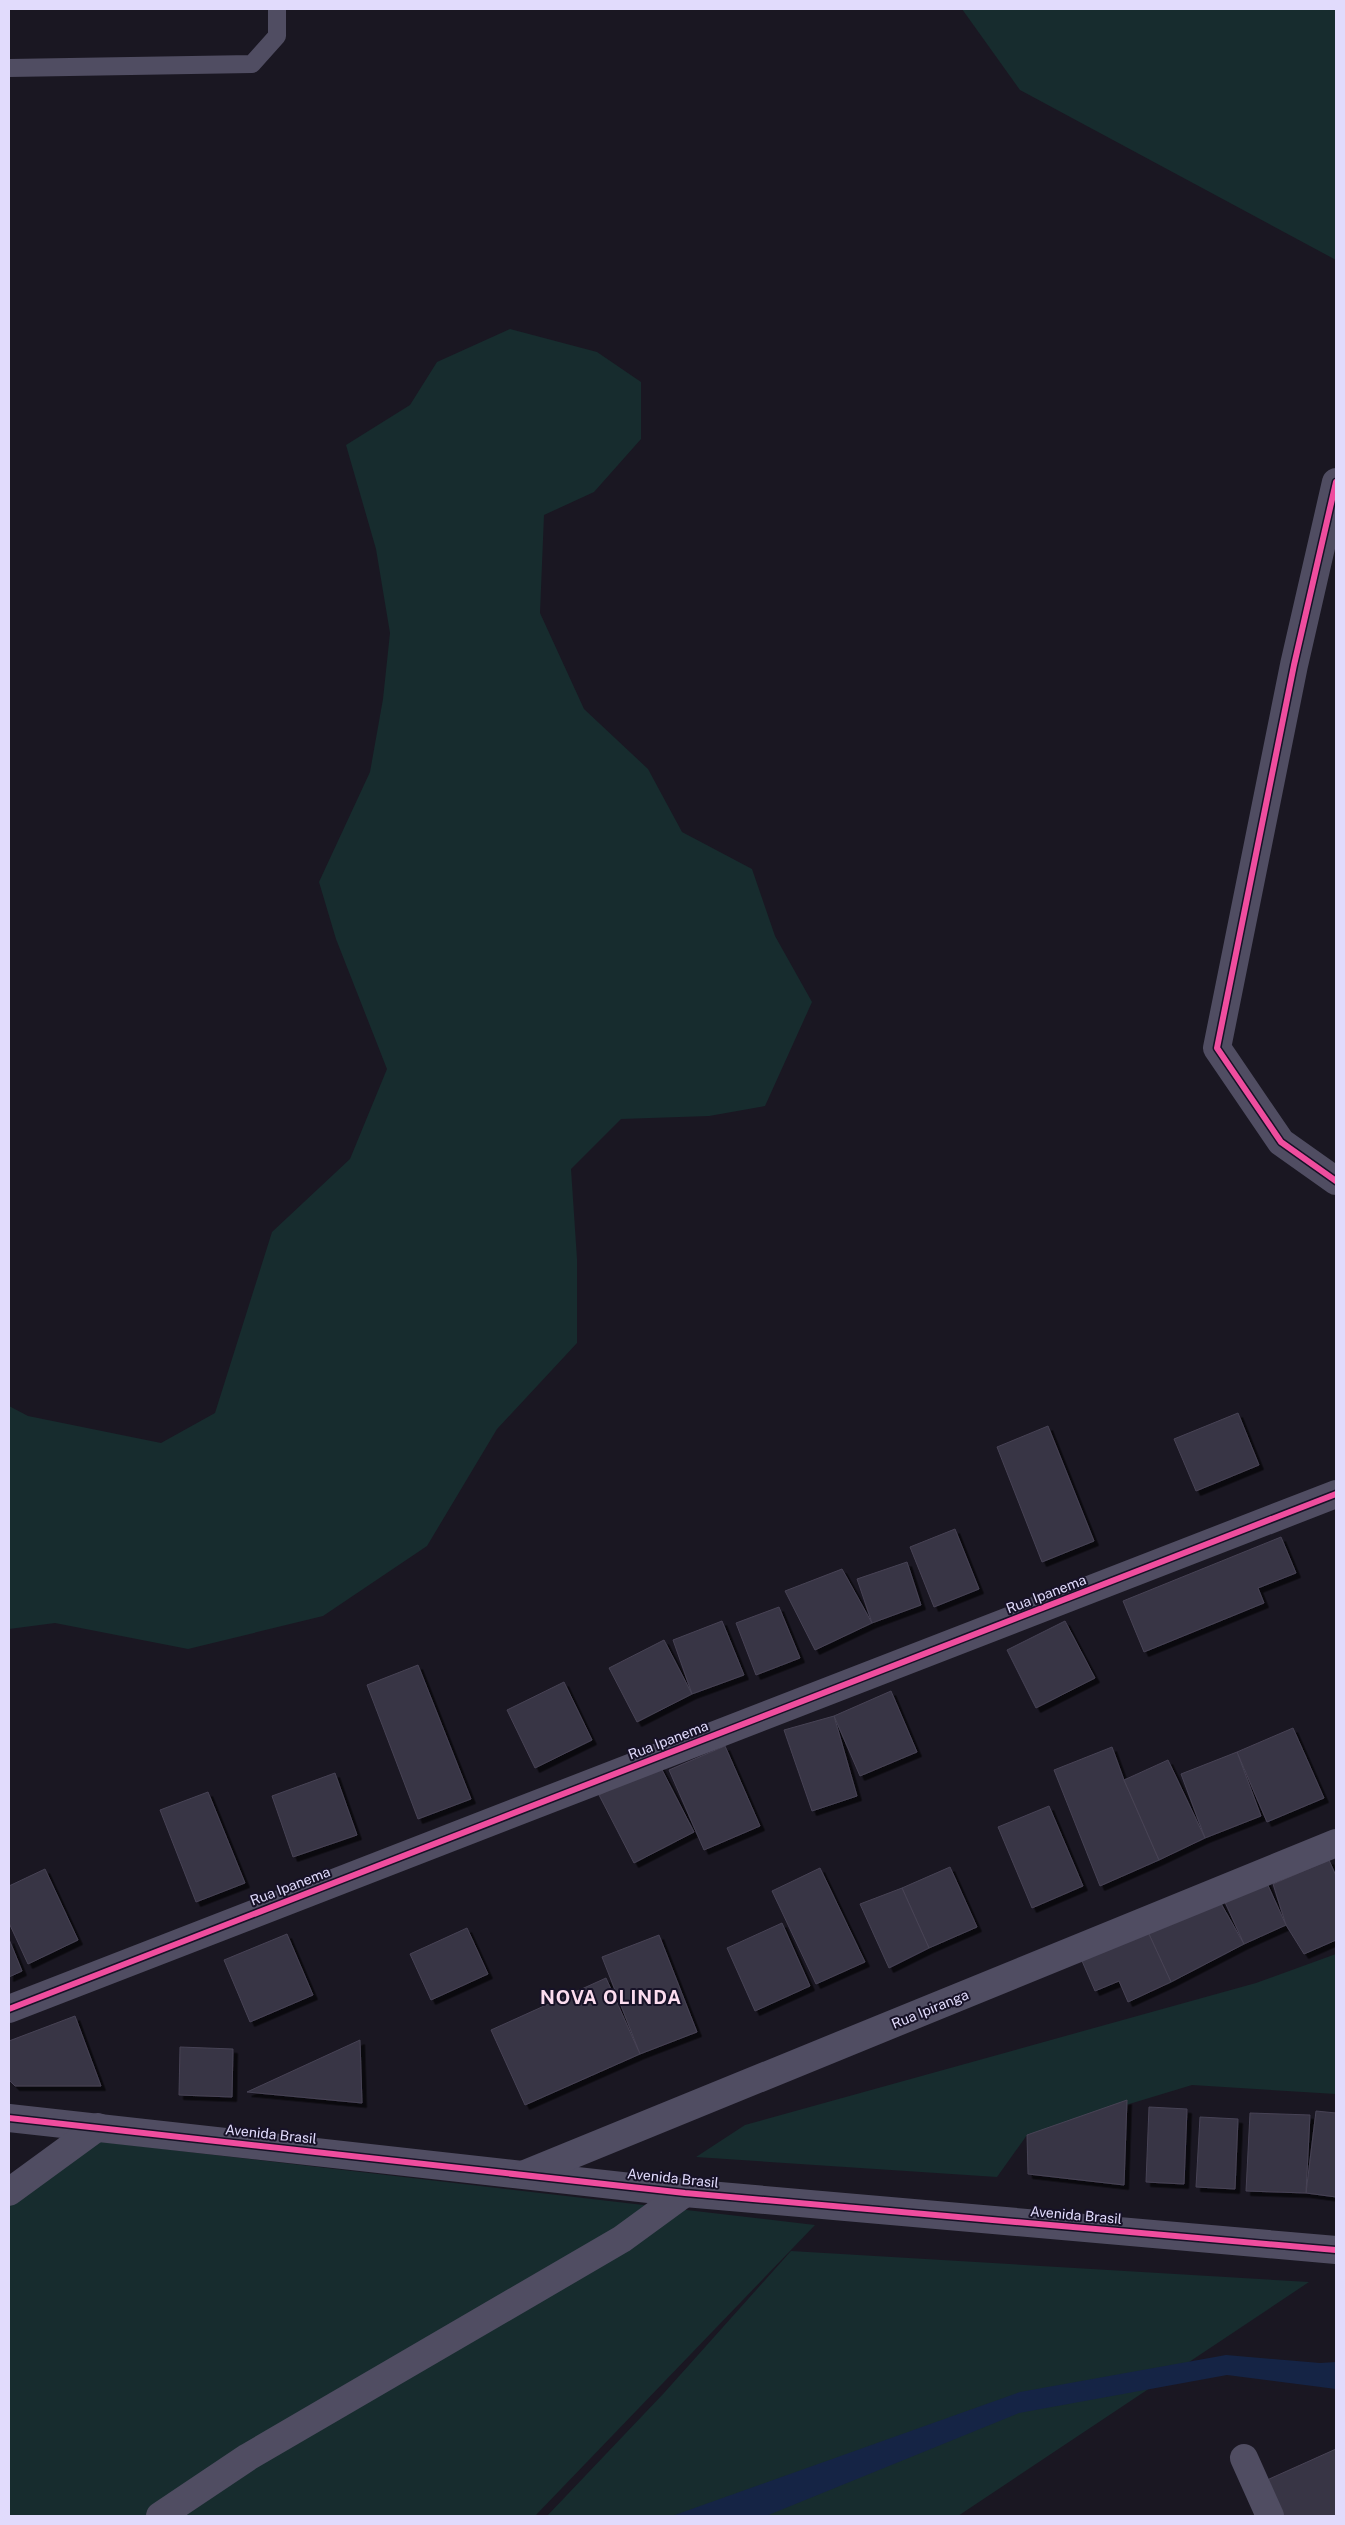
<svg xmlns="http://www.w3.org/2000/svg" width="1345" height="2525" font-family="'Public Sans',sans-serif">
<style>
.green{fill:#172c2e}
.water{fill:#152445}
.building{fill:#393544;stroke:#474355;filter:url(#shadow)}
.lines{fill:none;stroke-linecap:round;stroke-linejoin:round}
.lane{stroke:#504d62;stroke-width:18}
.street{stroke:#504d62;stroke-width:28}
.cycleway-casing{stroke:#171227;stroke-width:9}
.cycleway{stroke:#ef4d9e;stroke-width:6}
.labels{text-anchor:middle;dominant-baseline:central;stroke-width:4;stroke-linejoin:round;paint-order:stroke}
.street-label{font-size:14px;fill:#e1dbfc;stroke:#171227}
.district-label{font-size:19px;font-weight:bold;letter-spacing:1px;fill:#fcddef;stroke:#171227}
</style>
<defs>
<filter id="shadow"><feDropShadow dx="4.5" dy="4.5" stdDeviation="0" flood-color="#0009"/></filter>
</defs>
<rect width="100%" height="100%" fill="#1a1722"/>
<g class="green">
<polygon points="962,9 1336,9 1336,260 1020,90"/>
<polygon points="510,329 597,352 641,382 641,439 594,492 544,515 540,613 584,709 648,769 682,832 752,869 775,936 812,1002 765,1106 709,1116 621,1119 571,1169 577,1259 577,1343 497,1429 427,1546 323,1616 188,1649 55,1623 9,1629 9,1406 28,1416 161,1443 215,1413 272,1232 350,1159 387,1069 336,939 319,882 370,772 383,699 390,633 376,549 346,445 410,405 437,362"/>
<polygon points="1336,1954 1336,2094 1192,2085 1027,2135 997,2177 696,2157 745,2125 1256,1983"/>
<polygon points="95,2141 815,2225 535,2516 9,2516 9,2203"/>
<polygon points="791,2251 1309,2282 958,2516 547,2516 664,2393"/>
</g>
<polygon class="water" points="1226,2355 1320,2363 1336,2362 1336,2389 1227,2375 1019,2413 766,2516 672,2516 1020,2392"/>
<g class="building">
<polygon points="1238,1413 1259,1465 1196,1491 1174,1439"/>
<polygon points="1048,1426 1094,1541 1042,1562 997,1447"/>
<polygon points="955,1529 979,1589 934,1607 910,1547"/>
<polygon points="1281,1537 1296,1573 1258,1588 1264,1603 1144,1652 1123,1601"/>
<polygon points="907,1562 921,1605 872,1623 857,1579"/>
<polygon points="842,1569 872,1623 815,1650 785,1591"/>
<polygon points="779,1607 800,1658 756,1675 736,1623"/>
<polygon points="722,1621 744,1675 692,1694 673,1640"/>
<polygon points="1065,1621 1095,1678 1036,1708 1007,1650"/>
<polygon points="664,1640 692,1694 637,1722 609,1668"/>
<polygon points="418,1665 471,1799 418,1819 367,1685"/>
<polygon points="564,1682 592,1740 535,1768 507,1710"/>
<polygon points="891,1691 917,1752 860,1776 834,1716"/>
<polygon points="834,1716 857,1796 812,1811 784,1730"/>
<polygon points="1293,1728 1324,1798 1267,1822 1237,1752"/>
<polygon points="725,1746 760,1826 704,1850 669,1770"/>
<polygon points="1112,1747 1124,1780 1159,1860 1100,1886 1054,1770"/>
<polygon points="1237,1752 1261,1816 1205,1838 1181,1774"/>
<polygon points="1168,1760 1205,1838 1159,1860 1124,1780"/>
<polygon points="659,1764 694,1832 634,1863 599,1795"/>
<polygon points="335,1773 357,1835 293,1857 272,1796"/>
<polygon points="208,1792 245,1883 196,1902 160,1810"/>
<polygon points="1049,1806 1083,1886 1032,1908 998,1827"/>
<polygon points="1329,1860 1336,1876 1336,1940 1304,1954 1286,1925 1273,1884"/>
<polygon points="950,1867 977,1927 929,1948 902,1888"/>
<polygon points="820,1868 865,1962 816,1984 772,1891"/>
<polygon points="45,1869 78,1940 28,1964 9,1923 9,1886"/>
<polygon points="1266,1881 1286,1925 1244,1944 1224,1900"/>
<polygon points="902,1888 929,1948 889,1968 860,1904"/>
<polygon points="1219,1900 1244,1944 1171,1982 1148,1932"/>
<polygon points="782,1923 810,1986 755,2011 727,1948"/>
<polygon points="467,1928 488,1974 431,2000 410,1954"/>
<polygon points="1148,1932 1171,1982 1128,2002 1119,1981 1095,1991 1082,1961"/>
<polygon points="287,1934 313,1995 250,2022 224,1960"/>
<polygon points="659,1935 697,2032 640,2054 602,1957"/>
<polygon points="9,1939 22,1971 9,1977"/>
<polygon points="606,1978 640,2054 525,2105 491,2030"/>
<polygon points="75,2016 101,2086 15,2086 9,2080 9,2041"/>
<polygon points="360,2040 362,2103 247,2092"/>
<polygon points="180,2047 233,2049 232,2097 179,2095"/>
<polygon points="1127,2100 1124,2185 1028,2174 1027,2135"/>
<polygon points="1149,2107 1187,2109 1184,2184 1146,2182"/>
<polygon points="1316,2111 1336,2113 1336,2197 1306,2193"/>
<polygon points="1250,2113 1310,2115 1306,2193 1246,2191"/>
<polygon points="1200,2117 1238,2119 1235,2189 1196,2187"/>
<polygon points="1336,2449 1336,2516 1284,2516 1267,2480"/>
</g>
<g class="lines">
<polyline class="lane" points="9,68 252,64 277,36 277,9"/>
<g class="street">
<polyline points="1336,482 1294,665 1217,1048 1281,1142 1336,1181"/>
<polyline points="9,2009 1336,1494"/>
<polyline points="9,2118 685,2193 1336,2250"/>
<polyline points="525,2174 1336,1843"/>
<polyline points="9,2192 98,2127"/>
<polyline points="1244,2458 1270,2516"/>
<polyline points="160,2516 248,2457 622,2239 685,2193"/>
</g>
<defs>
<g id="cycleway">
<polyline points="1336,482 1294,665 1217,1048 1281,1142 1336,1181"/>
<polyline points="9,2009 1336,1494"/>
<polyline points="9,2118 685,2193 1336,2250"/>
</g>
</defs>
<use href="#cycleway" class="cycleway-casing"/>
<use href="#cycleway" class="cycleway"/>
</g>
<g class="labels">
<g class="street-label">
<text transform="translate(1046 1594) rotate(-21)">Rua Ipanema</text>
<text transform="translate(668 1740) rotate(-21)">Rua Ipanema</text>
<text transform="translate(290 1886) rotate(-21)">Rua Ipanema</text>
<text transform="translate(930 2009) rotate(-22)">Rua Ipiranga</text>
<text transform="translate(271 2134) rotate(6)">Avenida Brasil</text>
<text transform="translate(673 2178) rotate(6)">Avenida Brasil</text>
<text transform="translate(1076 2215) rotate(5)">Avenida Brasil</text>
</g>
<g class="district-label">
<text x="611" y="1997">NOVA OLINDA</text>
</g>
</g>
<rect width="1345" height="2525" fill="none" stroke="#e1dbfc" stroke-width="20"/>
</svg>
